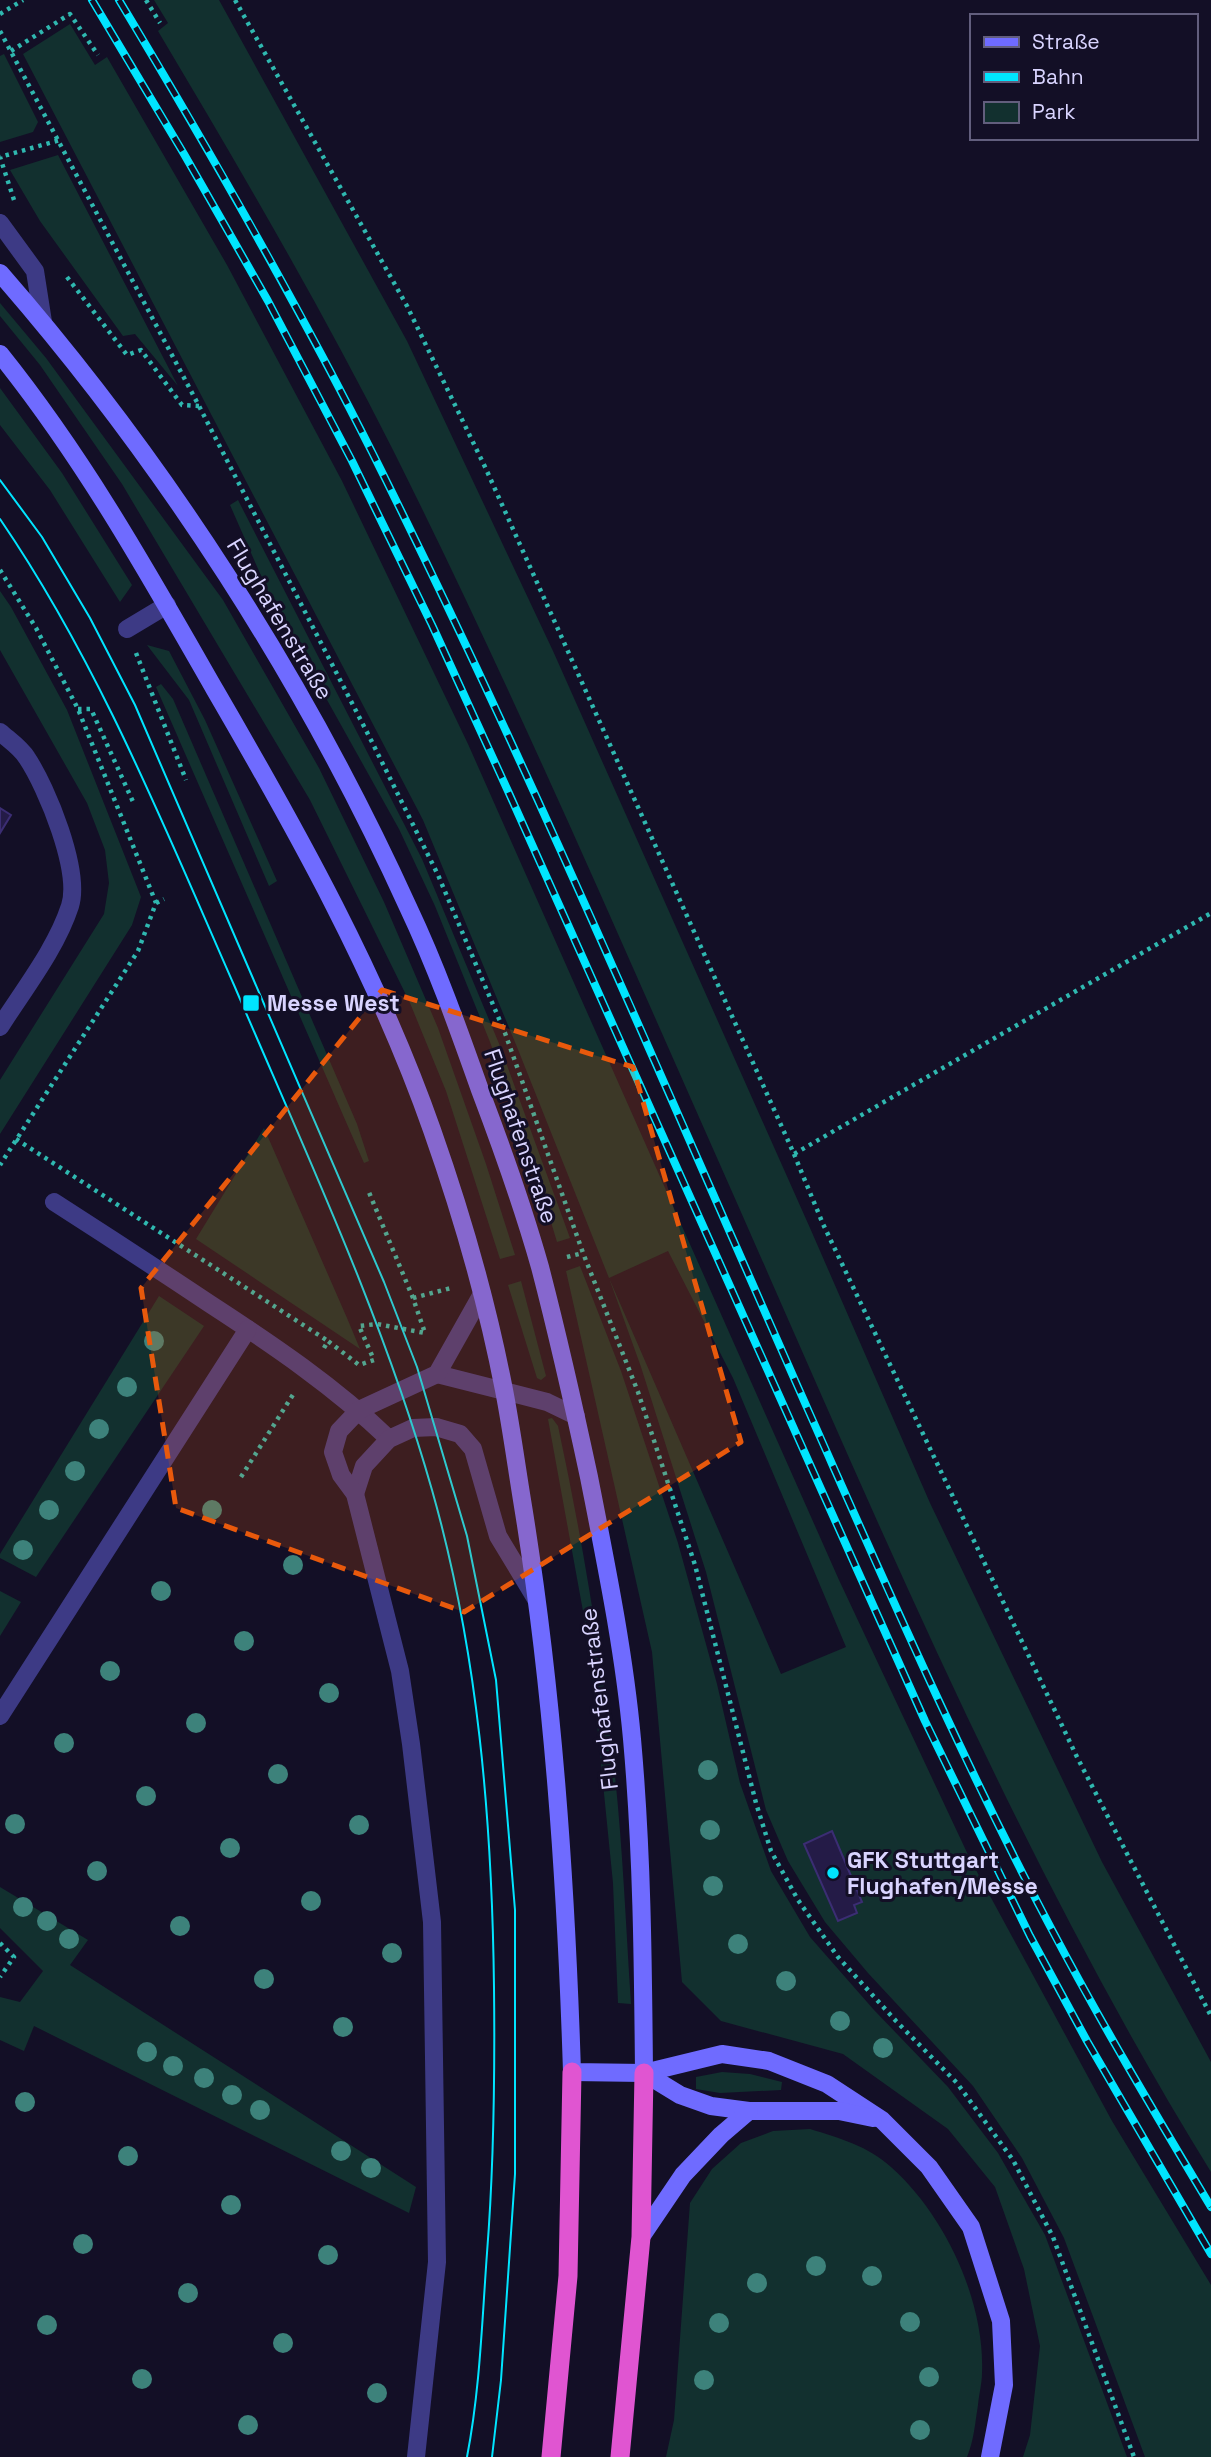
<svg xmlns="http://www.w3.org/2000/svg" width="1211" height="2457" font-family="'Space Grotesk',sans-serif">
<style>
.green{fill:#12302f;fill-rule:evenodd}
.building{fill:#241b47;stroke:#3b2d73;stroke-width:2}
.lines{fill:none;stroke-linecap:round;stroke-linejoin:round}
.path{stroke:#2fb8b0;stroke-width:4.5;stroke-dasharray:3.5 5;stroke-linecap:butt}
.service{stroke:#3d3a85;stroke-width:18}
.minor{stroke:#3d3a85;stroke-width:18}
.secondary{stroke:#6f6bff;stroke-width:18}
.trunk{stroke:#e055d1;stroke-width:19}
.tram{stroke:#00e5ff;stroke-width:2}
.rail-casing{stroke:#00e5ff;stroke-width:8}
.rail{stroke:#130f26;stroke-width:5;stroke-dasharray:16;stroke-linecap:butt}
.tree{fill:#3d827b}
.marked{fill:#e8590c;fill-opacity:0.2;stroke:#e8590c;stroke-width:5;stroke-dasharray:14 9;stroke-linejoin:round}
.poi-dot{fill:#00e5ff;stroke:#130f26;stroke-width:2.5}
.labels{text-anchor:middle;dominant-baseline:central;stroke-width:6;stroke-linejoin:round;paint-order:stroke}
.street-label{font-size:23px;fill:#d9d4ff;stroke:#130f26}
.poi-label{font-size:23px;font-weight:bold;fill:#d9d4ff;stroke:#130f26;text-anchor:start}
</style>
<rect width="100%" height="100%" fill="#130f26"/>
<g class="green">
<path d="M154,0H219L407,341L553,651L810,1228L930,1503L1102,1862L1211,2062V2172C1022,1866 882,1532 737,1203C625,951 516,696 393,450C321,307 240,169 158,31L168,23Z"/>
<path d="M70,24L95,65L107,57L227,265L342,481L468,744L839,1580L970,1859L1112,2121L1211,2285V2457H1145L1064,2238L1022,2158L973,2086L868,1973L825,1922L788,1861L766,1810L706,1572L641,1367L609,1278L517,1047L423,820L23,54ZM668,1251L733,1378L846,1647L781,1674L609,1278Z"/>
<polygon points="4,54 38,122 33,132 0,142 0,56"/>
<polygon points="58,155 178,386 135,334 123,336 40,221 10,170"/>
<polygon points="0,303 46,358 223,600 319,768 384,902 438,1028 486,1164 515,1255 500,1259 446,1091 410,1003 310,800 122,484 40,365 0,316"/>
<polygon points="0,388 62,473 132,585 120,602 50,490 0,425"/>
<polygon points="238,500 422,859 500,1046 570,1238 557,1242 529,1149 490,1042 435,906 399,829 273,603 230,505"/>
<polygon points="0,591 11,607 67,710 141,897 132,925 0,1134 0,1080 104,914 109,883 105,850 87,803 0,650"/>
<polygon points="147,645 169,651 205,720 277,881 269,886 189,700"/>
<polygon points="161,684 173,699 357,1124 369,1161 364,1163 156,687"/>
<polygon points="264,1128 347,1318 360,1349 196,1239"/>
<polygon points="580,1266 621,1371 678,1543 717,1684 740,1783 771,1871 810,1937 874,2010 948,2087 998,2153 1045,2235 1127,2457 1023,2457 1030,2435 1040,2346 1024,2269 995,2187 948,2129 843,2054 721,2021 682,1982 652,1652 566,1271"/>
<polygon points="521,1281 546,1376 541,1380 537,1378 508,1285"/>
<polygon points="159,1296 204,1326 36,1577 0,1558 0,1554"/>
<path d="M552,1418L558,1426C583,1542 602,1658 615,1776C623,1852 626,1928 631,2004L618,2003L613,1883L589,1644L548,1419Z"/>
<polygon points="0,1591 21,1602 0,1636"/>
<polygon points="0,1887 88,1940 70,1965 416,2187 409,2213 34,2026 24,2051 0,2040 0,1997 20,2002 43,1971 0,1928"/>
<polygon points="722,2072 750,2074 782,2082 781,2090 720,2093 696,2089 696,2077"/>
<path d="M810,2129C839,2138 868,2146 891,2167C945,2215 985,2301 982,2373C982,2383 979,2394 978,2405C975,2423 974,2440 967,2457H666L674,2420L690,2203L712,2169L741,2143L773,2131Z"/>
</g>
<g class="building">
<polygon points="0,808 11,815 0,833"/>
<polygon points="832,1831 862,1902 854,1905 857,1913 838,1921 804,1844"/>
</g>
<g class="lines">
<g class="path">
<polyline points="146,0 160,23"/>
<polyline points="235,0 407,306 486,469 794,1154 1211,913"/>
<polyline points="0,14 23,0"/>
<polyline points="0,31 199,406 371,740 438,875 505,1033 583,1253 638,1392 695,1565 756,1803 771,1851 798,1900 838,1957 896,2021 957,2083 1013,2160 1053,2237 1134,2457"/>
<polyline points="11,51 70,14 98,55"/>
<polyline points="14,200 0,157 60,140"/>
<polyline points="67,277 127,355 141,350 182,405 199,406"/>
<polyline points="0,570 36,628 78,709 156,903 138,951 0,1165"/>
<polyline points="136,653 186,780"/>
<polyline points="78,709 91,709 134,804"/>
<polyline points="156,903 164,899"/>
<polyline points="16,1139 328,1341"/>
<polyline points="794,1154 823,1224 1077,1757 1211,2016"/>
<polyline points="567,1257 583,1253"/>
<polyline points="413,1298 451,1288"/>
<polyline points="324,1348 328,1341 359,1365 374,1360 359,1326 377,1324 425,1333 413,1298 368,1190"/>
<polyline points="241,1477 294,1393"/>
<polyline points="0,1943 14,1957 0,1977"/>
</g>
<g class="service">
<polyline points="127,629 167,605"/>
<path d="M0,732C9,740 21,748 27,758C47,788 81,871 70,906C56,949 24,989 0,1027"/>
<path d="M54,1202C107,1236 159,1270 210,1304C273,1345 335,1387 389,1439"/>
<polyline points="437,1374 547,1402 576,1416"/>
<polyline points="355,1494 364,1466 389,1439 413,1428 436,1427 460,1434 473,1449 498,1536 536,1599"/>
<polyline points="0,1716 248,1329"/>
<polyline points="416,2457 437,2262 432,1922 411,1744 400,1671 355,1494 341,1475 333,1452 339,1431 359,1410 437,1374 482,1294"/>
</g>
<polyline class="minor" points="0,223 35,271 43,322"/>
<g class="secondary">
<path d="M0,273C164,461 305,680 408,907C436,966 458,1028 480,1090C502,1148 523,1207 540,1267C558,1336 574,1407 589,1477C606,1564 624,1651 632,1739C642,1850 643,1961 644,2073"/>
<path d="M0,354C85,460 148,573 215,690C297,831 378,976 432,1130C462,1215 487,1302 504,1390C511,1426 516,1463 522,1500C553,1689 566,1881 572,2072L644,2073L722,2054L769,2061L827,2084L882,2120L929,2167L971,2227L1001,2321L1004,2385L990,2457"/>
<polyline points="644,2073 680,2095 711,2106 749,2111 839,2111 873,2118"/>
<polyline points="641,2237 683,2175 721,2135 749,2111"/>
</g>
<g class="trunk">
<polyline points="551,2457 568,2276 572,2072"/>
<polyline points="620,2457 641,2237 644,2073"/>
</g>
<g class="tram">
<polyline points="0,480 42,537 90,618 135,705 384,1282 417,1367 467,1536 496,1680 515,1910 515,2174 501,2380 492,2457"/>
<path d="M0,519C99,664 164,826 234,985C305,1151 383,1317 432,1490C478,1652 492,1820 494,1987C495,2076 494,2164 487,2253C482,2321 480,2390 467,2457"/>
</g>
<defs>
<g id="rail">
<polyline points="92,0 184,154 268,301 352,461 432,625 508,791 925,1721 1030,1936 1087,2041 1211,2254"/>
<path d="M119,0C208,148 295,299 373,454C530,768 667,1091 809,1412C886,1585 962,1760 1051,1928C1101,2023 1156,2115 1211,2207"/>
</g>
</defs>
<use href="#rail" class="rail-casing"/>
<use href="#rail" class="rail"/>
</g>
<g class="tree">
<circle cx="154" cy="1341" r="10"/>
<circle cx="127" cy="1387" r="10"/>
<circle cx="99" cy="1429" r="10"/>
<circle cx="75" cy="1471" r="10"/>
<circle cx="49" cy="1510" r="10"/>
<circle cx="212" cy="1510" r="10"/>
<circle cx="23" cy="1550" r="10"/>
<circle cx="293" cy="1565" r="10"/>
<circle cx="161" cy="1591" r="10"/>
<circle cx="244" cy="1641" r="10"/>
<circle cx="110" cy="1671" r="10"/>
<circle cx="329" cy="1693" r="10"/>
<circle cx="196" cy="1723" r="10"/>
<circle cx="64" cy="1743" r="10"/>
<circle cx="708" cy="1770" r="10"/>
<circle cx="278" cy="1774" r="10"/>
<circle cx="146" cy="1796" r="10"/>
<circle cx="15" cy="1824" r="10"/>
<circle cx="359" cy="1825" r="10"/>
<circle cx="710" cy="1830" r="10"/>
<circle cx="230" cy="1848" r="10"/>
<circle cx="97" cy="1871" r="10"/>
<circle cx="713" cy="1886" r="10"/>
<circle cx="311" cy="1901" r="10"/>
<circle cx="23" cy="1907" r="10"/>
<circle cx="47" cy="1921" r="10"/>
<circle cx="180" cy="1926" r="10"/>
<circle cx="69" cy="1939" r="10"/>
<circle cx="738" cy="1944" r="10"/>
<circle cx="392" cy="1953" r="10"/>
<circle cx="264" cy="1979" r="10"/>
<circle cx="786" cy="1981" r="10"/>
<circle cx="840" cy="2021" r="10"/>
<circle cx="343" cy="2027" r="10"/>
<circle cx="883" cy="2048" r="10"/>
<circle cx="147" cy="2052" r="10"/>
<circle cx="173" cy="2066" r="10"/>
<circle cx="204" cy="2078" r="10"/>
<circle cx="232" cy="2095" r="10"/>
<circle cx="25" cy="2102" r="10"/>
<circle cx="260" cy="2110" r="10"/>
<circle cx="341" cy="2151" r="10"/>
<circle cx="128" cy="2156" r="10"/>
<circle cx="371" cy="2168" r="10"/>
<circle cx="231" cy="2205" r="10"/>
<circle cx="83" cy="2244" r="10"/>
<circle cx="328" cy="2255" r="10"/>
<circle cx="816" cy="2266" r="10"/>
<circle cx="872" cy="2276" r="10"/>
<circle cx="757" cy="2283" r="10"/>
<circle cx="188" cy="2293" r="10"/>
<circle cx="910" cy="2322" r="10"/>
<circle cx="719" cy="2323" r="10"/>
<circle cx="47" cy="2325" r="10"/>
<circle cx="283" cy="2343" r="10"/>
<circle cx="929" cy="2377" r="10"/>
<circle cx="142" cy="2379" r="10"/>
<circle cx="704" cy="2380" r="10"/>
<circle cx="377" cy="2393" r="10"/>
<circle cx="248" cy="2425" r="10"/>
<circle cx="920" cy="2430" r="10"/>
</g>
<path class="marked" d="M382,990L633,1067L741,1442L464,1612L176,1508L141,1288Z"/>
<g class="poi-dot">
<rect x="242" y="994" width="18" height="18" rx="3.5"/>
<circle cx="833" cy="1873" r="7"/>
</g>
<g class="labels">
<g class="street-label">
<text transform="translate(280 619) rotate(59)">Flughafenstraße</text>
<text transform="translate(521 1136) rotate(71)">Flughafenstraße</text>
<text transform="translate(599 1699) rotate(-97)">Flughafenstraße</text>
</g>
<g class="poi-label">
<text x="267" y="1003">Messe West</text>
<text x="847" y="1860">GFK Stuttgart<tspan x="847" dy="26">Flughafen/Messe</tspan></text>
</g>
</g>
<rect x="970" y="14" width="228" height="126" fill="#130f26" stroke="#625e7d" stroke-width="2"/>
<rect x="984" y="37" width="35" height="10" fill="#6f6bff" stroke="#625e7d" stroke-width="2"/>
<text x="1032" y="49" font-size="21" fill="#d9d4ff">Straße</text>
<rect x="984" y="72" width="35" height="10" fill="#00e5ff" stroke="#625e7d" stroke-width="2"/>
<text x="1032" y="84" font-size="21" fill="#d9d4ff">Bahn</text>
<rect x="984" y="102" width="35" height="21" fill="#12302f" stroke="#625e7d" stroke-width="2"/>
<text x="1032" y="119" font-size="21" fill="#d9d4ff">Park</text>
</svg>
